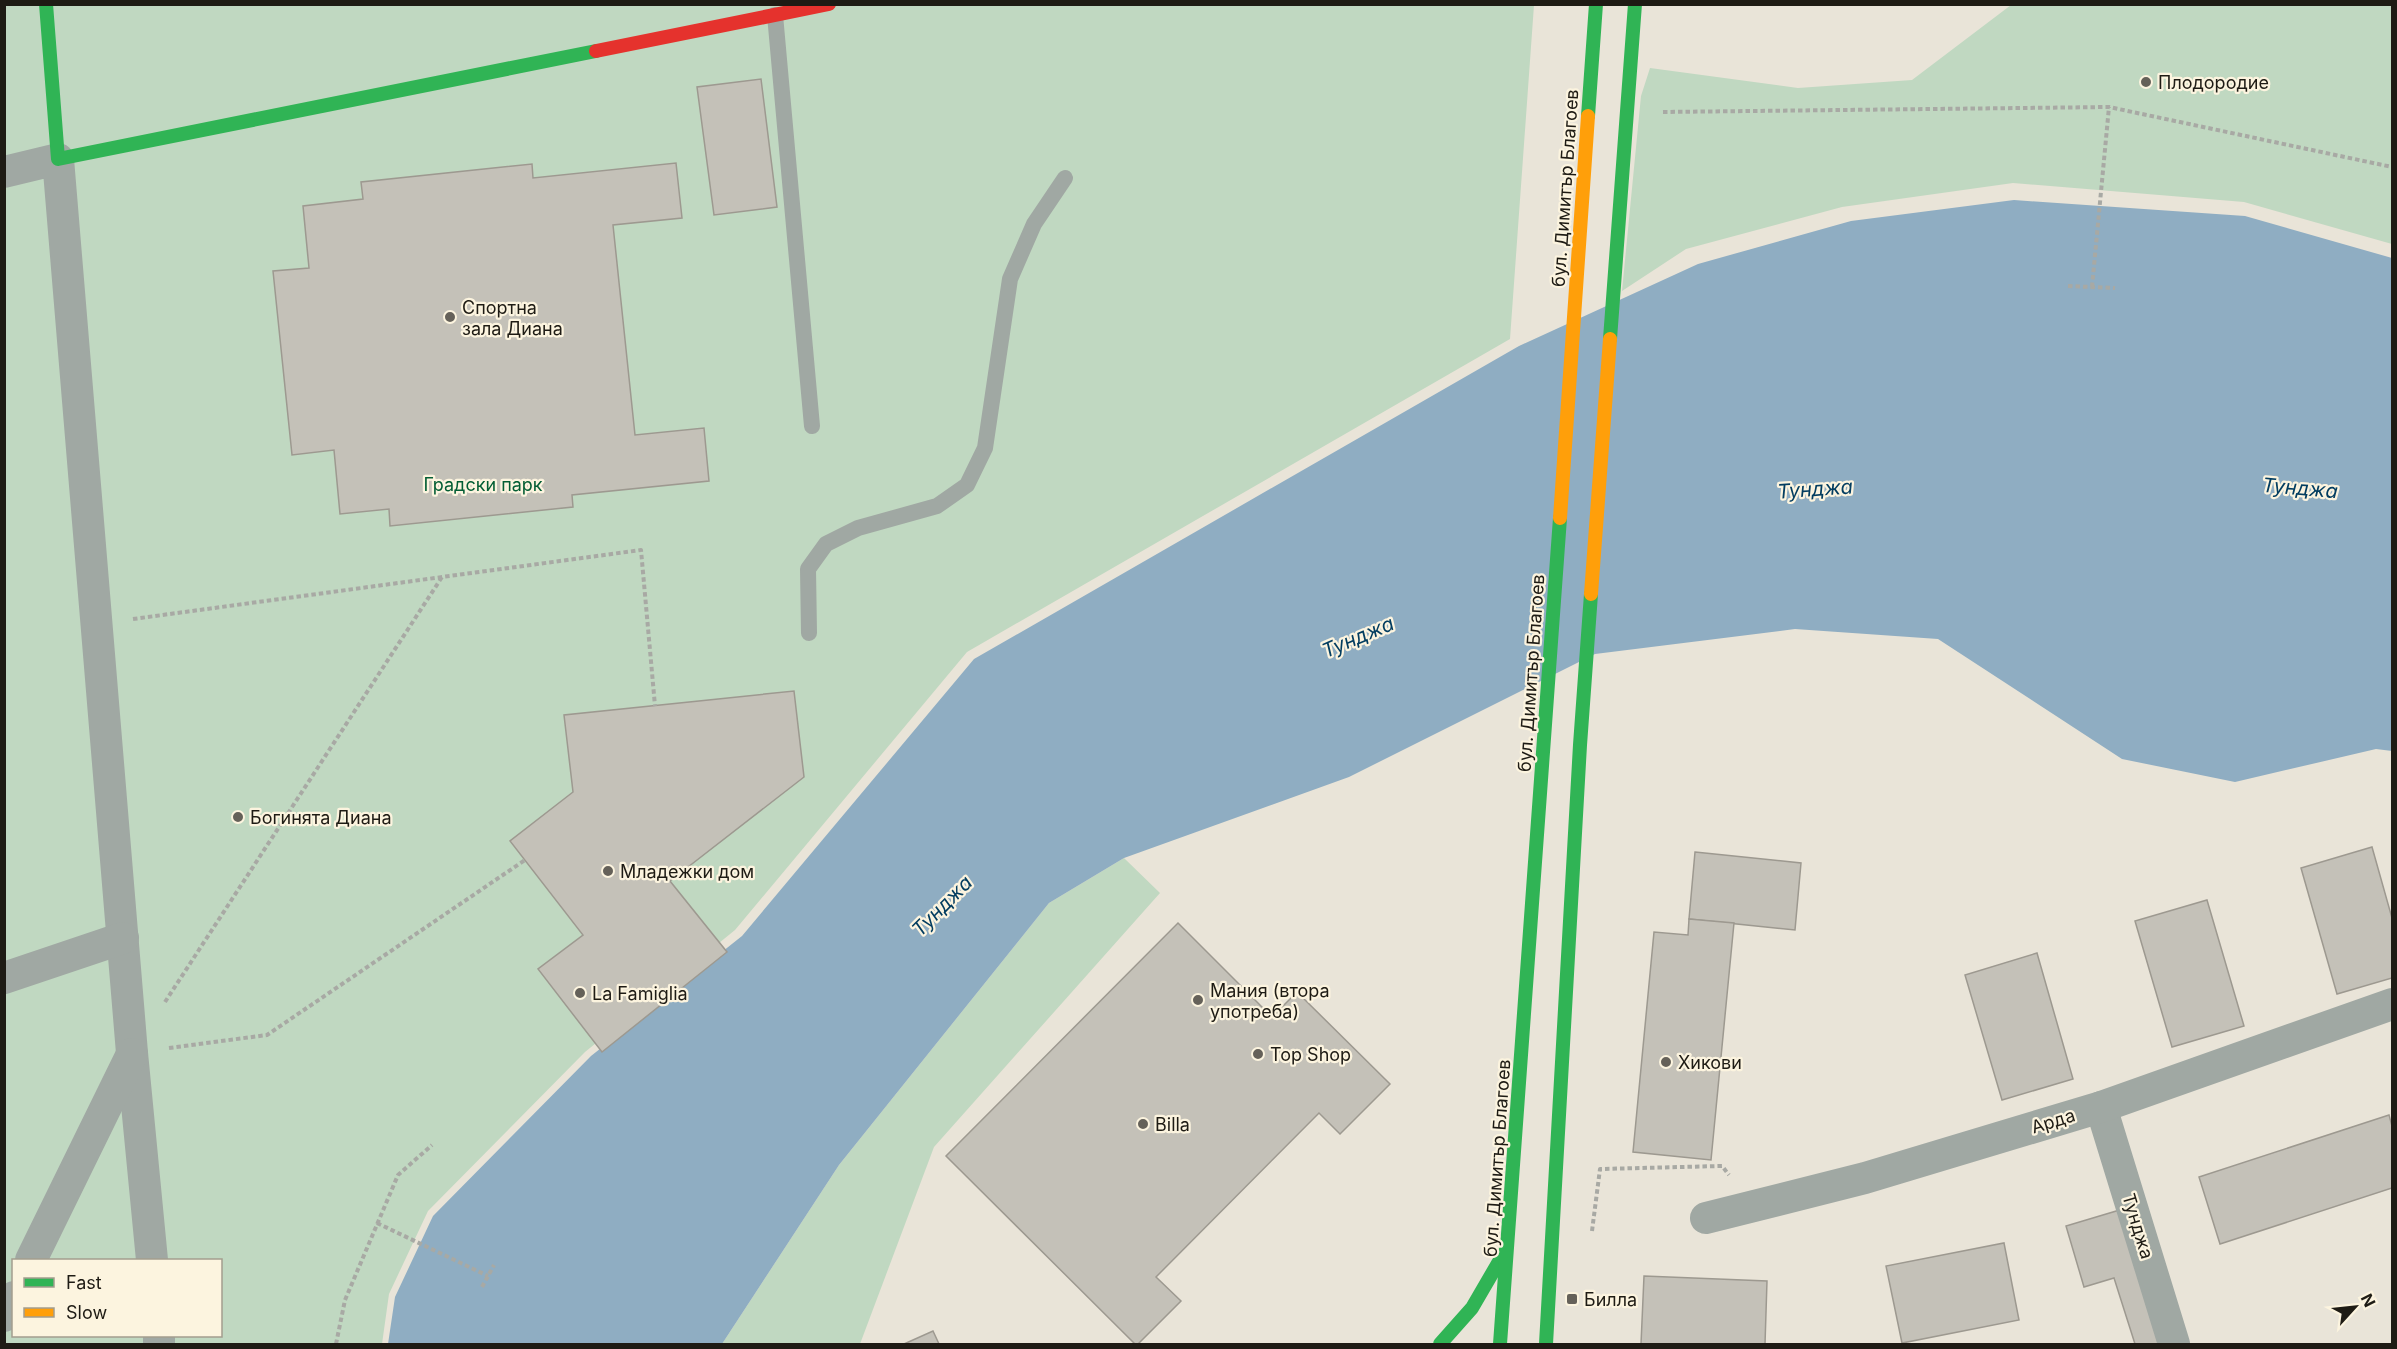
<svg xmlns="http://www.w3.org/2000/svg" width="2397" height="1349" font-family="Inter,sans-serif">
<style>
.green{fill:#c0d8c1;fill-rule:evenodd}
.water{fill:#8fadc2}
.building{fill:#c4c1b8;stroke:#9d9990;stroke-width:1.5}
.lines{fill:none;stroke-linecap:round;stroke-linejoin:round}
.path{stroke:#a8a9a4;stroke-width:4;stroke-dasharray:4.5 3;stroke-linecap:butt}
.lane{stroke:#a0a8a3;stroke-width:16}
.street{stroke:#a0a8a3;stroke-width:32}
.fast{stroke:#30b455;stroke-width:14}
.slow{stroke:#ff9f0a;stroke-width:14}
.jam{stroke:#e5322d;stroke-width:14}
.poi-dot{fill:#656159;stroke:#fcf4df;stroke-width:2}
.labels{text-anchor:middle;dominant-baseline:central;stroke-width:4.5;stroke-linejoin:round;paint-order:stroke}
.poi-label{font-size:18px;fill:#1e1b14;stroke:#fcf4df;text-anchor:start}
.street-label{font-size:18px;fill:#1e1b14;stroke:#fcf4df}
.park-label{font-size:18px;fill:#035d34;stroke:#fcf4df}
.water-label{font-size:20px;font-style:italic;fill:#033d60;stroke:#fcf4df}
</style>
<rect width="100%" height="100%" fill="#e9e4d8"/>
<g class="green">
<path d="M5,5H1534L1510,339L967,652L735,930L585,1052L428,1211L389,1294L382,1344H5ZM14,1260H220V1336H14Z"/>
<polygon points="2011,5 2392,5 2392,244 2244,202 2013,183 1842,207 1686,249 1622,291 1641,96 1650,68 1798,88 1912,80"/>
<polygon points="1124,858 1160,893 934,1147 860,1344 722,1344 839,1165 1049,903"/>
</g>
<polygon class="water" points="2014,200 2245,216 2392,258 2392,751 2376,749 2235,782 2122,759 1938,639 1795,629 1595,654 1349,777 1124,858 1049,903 839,1165 722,1344 388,1344 395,1297 433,1216 591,1056 742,936 974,659 1519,346 1698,264 1851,221"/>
<g class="building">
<polygon points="761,79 777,207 714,215 697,87"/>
<polygon points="676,163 682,218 613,225 635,435 704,428 709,481 572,495 573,507 390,526 389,509 340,514 334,450 292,455 273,271 309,268 303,206 363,199 361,182 532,164 533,178"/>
<polygon points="794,691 804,777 670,881 727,952 602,1052 538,969 583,935 510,841 573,792 564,715"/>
<polygon points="2372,847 2392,918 2392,978 2337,994 2301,868"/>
<polygon points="1695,852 1801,863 1795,930 1689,919"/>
<polygon points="2207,900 2244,1026 2172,1047 2135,921"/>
<polygon points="1689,919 1734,923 1711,1160 1633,1152 1654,932 1688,935"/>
<polygon points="1178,923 1272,1017 1297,992 1390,1084 1340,1134 1319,1113 1156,1277 1181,1301 1138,1344 1135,1344 946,1156"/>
<polygon points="2037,953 2073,1079 2002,1100 1965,975"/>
<polygon points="2389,1115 2392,1126 2392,1188 2220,1244 2199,1177"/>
<polygon points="2123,1209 2164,1344 2135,1344 2114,1278 2084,1287 2066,1226"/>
<polygon points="2004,1243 2019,1320 1902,1343 1886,1266"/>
<polygon points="1644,1276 1767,1281 1765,1344 1641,1344"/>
<polygon points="933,1331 939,1344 904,1344"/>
</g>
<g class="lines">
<g class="path">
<polyline points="1663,112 2109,107 2392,167"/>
<polyline points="2068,286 2115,288"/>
<polyline points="2092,287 2109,107"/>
<polyline points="133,619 641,550 655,706"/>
<polyline points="165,1002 442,577"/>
<polyline points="169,1048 267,1035 525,860"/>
<polyline points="377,1223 488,1276"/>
<polyline points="1592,1231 1600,1169 1722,1166 1729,1175"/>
<polyline points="482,1287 494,1265"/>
<polyline points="336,1344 345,1300 398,1175 432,1145"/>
</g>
<g class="lane">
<polyline points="775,15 812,426"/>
<polyline points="809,633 808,569 826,544 858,528 937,506 967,485 985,448 1010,279 1034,224 1065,178"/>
</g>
<g class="street">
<polyline points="4,172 58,159 132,1053 152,1260"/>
<polyline points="4,978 123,938"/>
<polyline points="2101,1107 2174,1344"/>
<polyline points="1706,1218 1865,1178 2101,1107 2392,1004"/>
<polyline points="31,1260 132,1054"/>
<polyline points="4,1316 14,1297"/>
<polyline points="159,1336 159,1344"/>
</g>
<g class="fast">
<polyline points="46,4 58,159 596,51"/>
<polyline points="1588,116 1596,4"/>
<polyline points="1610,339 1635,4"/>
<polyline points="1440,1344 1472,1308 1504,1253"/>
<polyline points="1500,1344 1560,518"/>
<polyline points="1546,1344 1580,745 1591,594"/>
</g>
<g class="slow">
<polyline points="1560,518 1588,116"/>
<polyline points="1591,594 1610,339"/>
</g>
<polyline class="jam" points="596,51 829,4"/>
</g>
<g class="poi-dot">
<circle cx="2146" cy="82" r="6"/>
<circle cx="450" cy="317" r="6"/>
<circle cx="238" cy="817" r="6"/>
<circle cx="608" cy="871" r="6"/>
<circle cx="580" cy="993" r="6"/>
<circle cx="1198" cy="1000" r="6"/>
<circle cx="1258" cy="1054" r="6"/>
<circle cx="1666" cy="1062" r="6"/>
<circle cx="1143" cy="1124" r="6"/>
<rect x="1566" y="1293" width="12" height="12" rx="3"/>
</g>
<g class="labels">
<g class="poi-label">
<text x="2158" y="82">Плодородие</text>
<text x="462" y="307">Спортна<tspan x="462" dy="21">зала Диана</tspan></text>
<text x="250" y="817">Богинята Диана</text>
<text x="620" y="871">Младежки дом</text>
<text x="1210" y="990">Мания (втора<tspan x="1210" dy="21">употреба)</tspan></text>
<text x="592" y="993">La Famiglia</text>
<text x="1270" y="1054">Top Shop</text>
<text x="1678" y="1062">Хикови</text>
<text x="1155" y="1124">Billa</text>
<text x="1584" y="1299">Билла</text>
</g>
<g class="street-label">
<text transform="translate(1565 188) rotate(-86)">бул. Димитър Благоев</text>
<text transform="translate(1531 673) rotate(-86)">бул. Димитър Благоев</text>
<text transform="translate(2053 1121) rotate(-17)">Арда</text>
<text transform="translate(1497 1158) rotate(-86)">бул. Димитър Благоев</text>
<text transform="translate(2138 1226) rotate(73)">Тунджа</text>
</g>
<g class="park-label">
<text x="483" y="484">Градски парк</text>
</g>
<g class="water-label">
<text transform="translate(2300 488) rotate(5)">Тунджа</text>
<text transform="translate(1815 489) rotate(-4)">Тунджа</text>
<text transform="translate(1358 637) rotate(-23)">Тунджа</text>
<text transform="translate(942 906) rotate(-45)">Тунджа</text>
</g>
</g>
<rect width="2397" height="1349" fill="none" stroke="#1e1b14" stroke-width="12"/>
<rect x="12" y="1259" width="210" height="78" fill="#fcf4df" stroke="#a39d8e" stroke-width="1.5"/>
<rect x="24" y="1278" width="30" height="9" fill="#30b455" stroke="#a39d8e" stroke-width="1.5"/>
<text x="66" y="1289" font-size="18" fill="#1e1b14">Fast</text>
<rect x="24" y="1308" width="30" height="9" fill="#ff9f0a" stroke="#a39d8e" stroke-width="1.5"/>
<text x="66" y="1319" font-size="18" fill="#1e1b14">Slow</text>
<g transform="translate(2355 1307) rotate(63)" stroke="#fcf4df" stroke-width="4.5" paint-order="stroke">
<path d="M0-4.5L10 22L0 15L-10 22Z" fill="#1e1b14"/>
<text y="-9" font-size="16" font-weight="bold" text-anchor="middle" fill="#1e1b14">N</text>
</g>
</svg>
